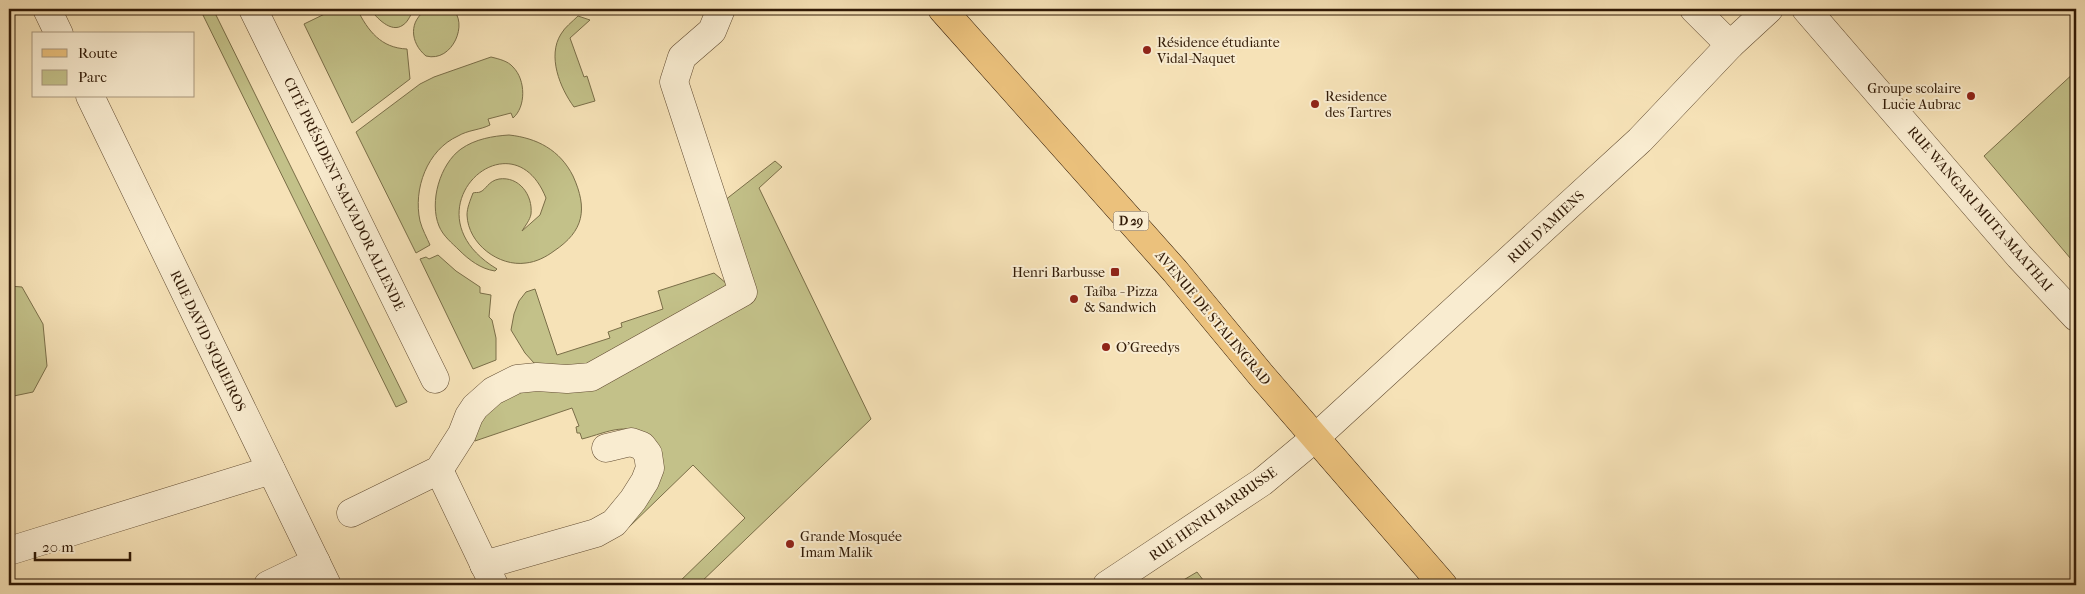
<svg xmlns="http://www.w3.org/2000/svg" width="2085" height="594" font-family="'IM FELL French Canon',serif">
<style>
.green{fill:#c3c189;stroke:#7a6e48}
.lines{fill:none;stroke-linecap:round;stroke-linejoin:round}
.minor-casing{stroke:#624c32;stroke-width:29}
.major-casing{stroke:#311a06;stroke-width:29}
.minor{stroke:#f9ecd0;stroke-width:28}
.major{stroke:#ebc17c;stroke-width:28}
.poi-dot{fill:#8f2418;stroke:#f9ecd0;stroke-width:2}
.labels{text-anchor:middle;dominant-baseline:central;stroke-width:4;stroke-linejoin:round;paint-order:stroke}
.shield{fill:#f9ecd0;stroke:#6d5943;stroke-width:1}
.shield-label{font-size:12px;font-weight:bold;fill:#311a06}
.poi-label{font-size:14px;fill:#311a06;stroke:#f9ecd0;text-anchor:start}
.street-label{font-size:14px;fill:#311a06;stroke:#f9ecd0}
</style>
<rect width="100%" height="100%" fill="#f6e2b7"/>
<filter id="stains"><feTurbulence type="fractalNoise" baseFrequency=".004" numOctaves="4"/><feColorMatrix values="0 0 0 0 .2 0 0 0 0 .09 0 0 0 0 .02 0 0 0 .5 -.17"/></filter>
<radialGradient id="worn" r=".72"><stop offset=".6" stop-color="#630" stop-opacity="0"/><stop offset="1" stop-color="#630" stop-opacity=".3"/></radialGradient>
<g class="green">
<polygon points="200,9 213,9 407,402 396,407"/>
<path d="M335,9H357C368,31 381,48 407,49L410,79L352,123L304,24Z"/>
<path d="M370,9H414C411,14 408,22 403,25C391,34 376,17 370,9Z"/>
<path d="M428,9H452C469,22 453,63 426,56C410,43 408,20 428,9Z"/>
<path d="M578,16L590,20L570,38L584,77L587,76L595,101L574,107C560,88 547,56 561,34C565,27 572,22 578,16Z"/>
<path d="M491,57C499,59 508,61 513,67C526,80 526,107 513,118L511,113L488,119L490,125C480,130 468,130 458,136C427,150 413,189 420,221C422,229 427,238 430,245L416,253L356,132L420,84L434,77Z"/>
<polygon points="2076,71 2076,265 1984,156"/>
<path d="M509,135C537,138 560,150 573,176C588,209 584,231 554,251C546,257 536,262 526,263C499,267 468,244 467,215C467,208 470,201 473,193C475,192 478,193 480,192C486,190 488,181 499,179C519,176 533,195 531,214C530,220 525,226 522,231L540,215L546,198C511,110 402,212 497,269L495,271C481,269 469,260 459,250C452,243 443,236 439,226C429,202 440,164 461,149C475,139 493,136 509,135Z"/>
<path d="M775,161L782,167L759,188L871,419L698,585H676L745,518L693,465L628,528L623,524L652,440C628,420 609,432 582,439L580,433H577L576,427L579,426L572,408L475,441L474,434L476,423L501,396L533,387L751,299L720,204Z"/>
<polygon points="438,255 456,271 480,287 480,293 491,295 489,317 492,320 496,338 496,360 473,369 420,259 426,257 429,259"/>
<polygon points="714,273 733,289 589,369 550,372 534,363 525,353 511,330 514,314 519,301 526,292 535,289 557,355 610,338 608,332 622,327 621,323 663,309 658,291"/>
<polygon points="9,286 22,287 43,324 47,366 33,392 9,397"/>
<polygon points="1197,572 1207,585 1175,585"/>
</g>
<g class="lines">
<defs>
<g id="minor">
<polyline points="47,9 59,34"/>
<polyline points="253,9 435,379"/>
<polyline points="1694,9 1730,45"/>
<polyline points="1806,9 2019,256 2076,317"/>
<polyline points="90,96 327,585"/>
<polyline points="439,470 494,585"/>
<polyline points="351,513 439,470 462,434 469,416 475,407 493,391 517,379 537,377 567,379 591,377 743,292 674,82 682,57 712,31 721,9"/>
<polyline points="9,551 271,470"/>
<polyline points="484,565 596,533 614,523 633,500 645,481 650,468 648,454 642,446 631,442 606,448"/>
<polyline points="268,585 316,562"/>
<polyline points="1107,585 1262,482 1315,438 1640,140 1730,45 1769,9"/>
</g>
<polyline id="major" points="942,9 1175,271 1261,375 1443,585"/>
</defs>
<use href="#minor" class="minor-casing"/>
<use href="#major" class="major-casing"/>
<use href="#minor" class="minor"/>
<use href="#major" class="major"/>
</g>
<g class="poi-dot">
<circle cx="1147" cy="50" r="5"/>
<circle cx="1971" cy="96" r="5"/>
<circle cx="1315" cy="104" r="5"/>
<rect x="1110" y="267" width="10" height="10" rx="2.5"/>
<circle cx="1074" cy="299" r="5"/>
<circle cx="1106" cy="347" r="5"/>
<circle cx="790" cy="544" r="5"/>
</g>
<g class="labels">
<rect class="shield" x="1113.5" y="211.5" width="35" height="19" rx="4"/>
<g class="shield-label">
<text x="1131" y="221">D 29</text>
</g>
<g class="poi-label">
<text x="1157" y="42">Résidence étudiante<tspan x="1157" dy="16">Vidal-Naquet</tspan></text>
<text x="1961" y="88" text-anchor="end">Groupe scolaire<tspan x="1961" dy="16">Lucie Aubrac</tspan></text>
<text x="1325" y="96">Residence<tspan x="1325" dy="16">des Tartres</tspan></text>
<text x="1105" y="272" text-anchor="end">Henri Barbusse</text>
<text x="1084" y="291">Taîba - Pizza<tspan x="1084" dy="16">&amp; Sandwich</tspan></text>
<text x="1116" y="347">O'Greedys</text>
<text x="800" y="536">Grande Mosquée<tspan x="800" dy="16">Imam Malik</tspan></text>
</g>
<g class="street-label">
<text transform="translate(344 194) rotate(64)">CITÉ PRÉSIDENT SALVADOR ALLENDE</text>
<text transform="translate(1980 209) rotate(49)">RUE WANGARI MUTA-MAATHAI</text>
<text transform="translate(1546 227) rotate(-43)">RUE D'AMIENS</text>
<text transform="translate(1213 318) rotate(50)">AVENUE DE STALINGRAD</text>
<text transform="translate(208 341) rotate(64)">RUE DAVID SIQUEIROS</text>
<text transform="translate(1213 514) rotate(-35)">RUE HENRI BARBUSSE</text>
</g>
</g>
<rect width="2085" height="594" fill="none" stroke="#f6e2b7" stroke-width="30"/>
<rect x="10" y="10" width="2065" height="574" fill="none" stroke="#311a06" stroke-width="2.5"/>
<rect x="15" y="15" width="2055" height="564" fill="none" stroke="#311a06"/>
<rect x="32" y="32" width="162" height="65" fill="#f9ecd0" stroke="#a9987f"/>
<rect x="42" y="49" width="25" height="8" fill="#ebc17c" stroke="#a9987f"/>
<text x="78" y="58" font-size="15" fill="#311a06">Route</text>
<rect x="42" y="70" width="25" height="15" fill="#c3c189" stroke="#a9987f"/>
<text x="78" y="82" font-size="15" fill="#311a06">Parc</text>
<path d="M35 552v8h95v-8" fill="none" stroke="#311a06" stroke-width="2.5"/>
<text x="42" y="552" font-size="15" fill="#311a06" stroke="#f9ecd0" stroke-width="4" paint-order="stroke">20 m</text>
<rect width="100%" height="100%" filter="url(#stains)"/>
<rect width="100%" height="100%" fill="url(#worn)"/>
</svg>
